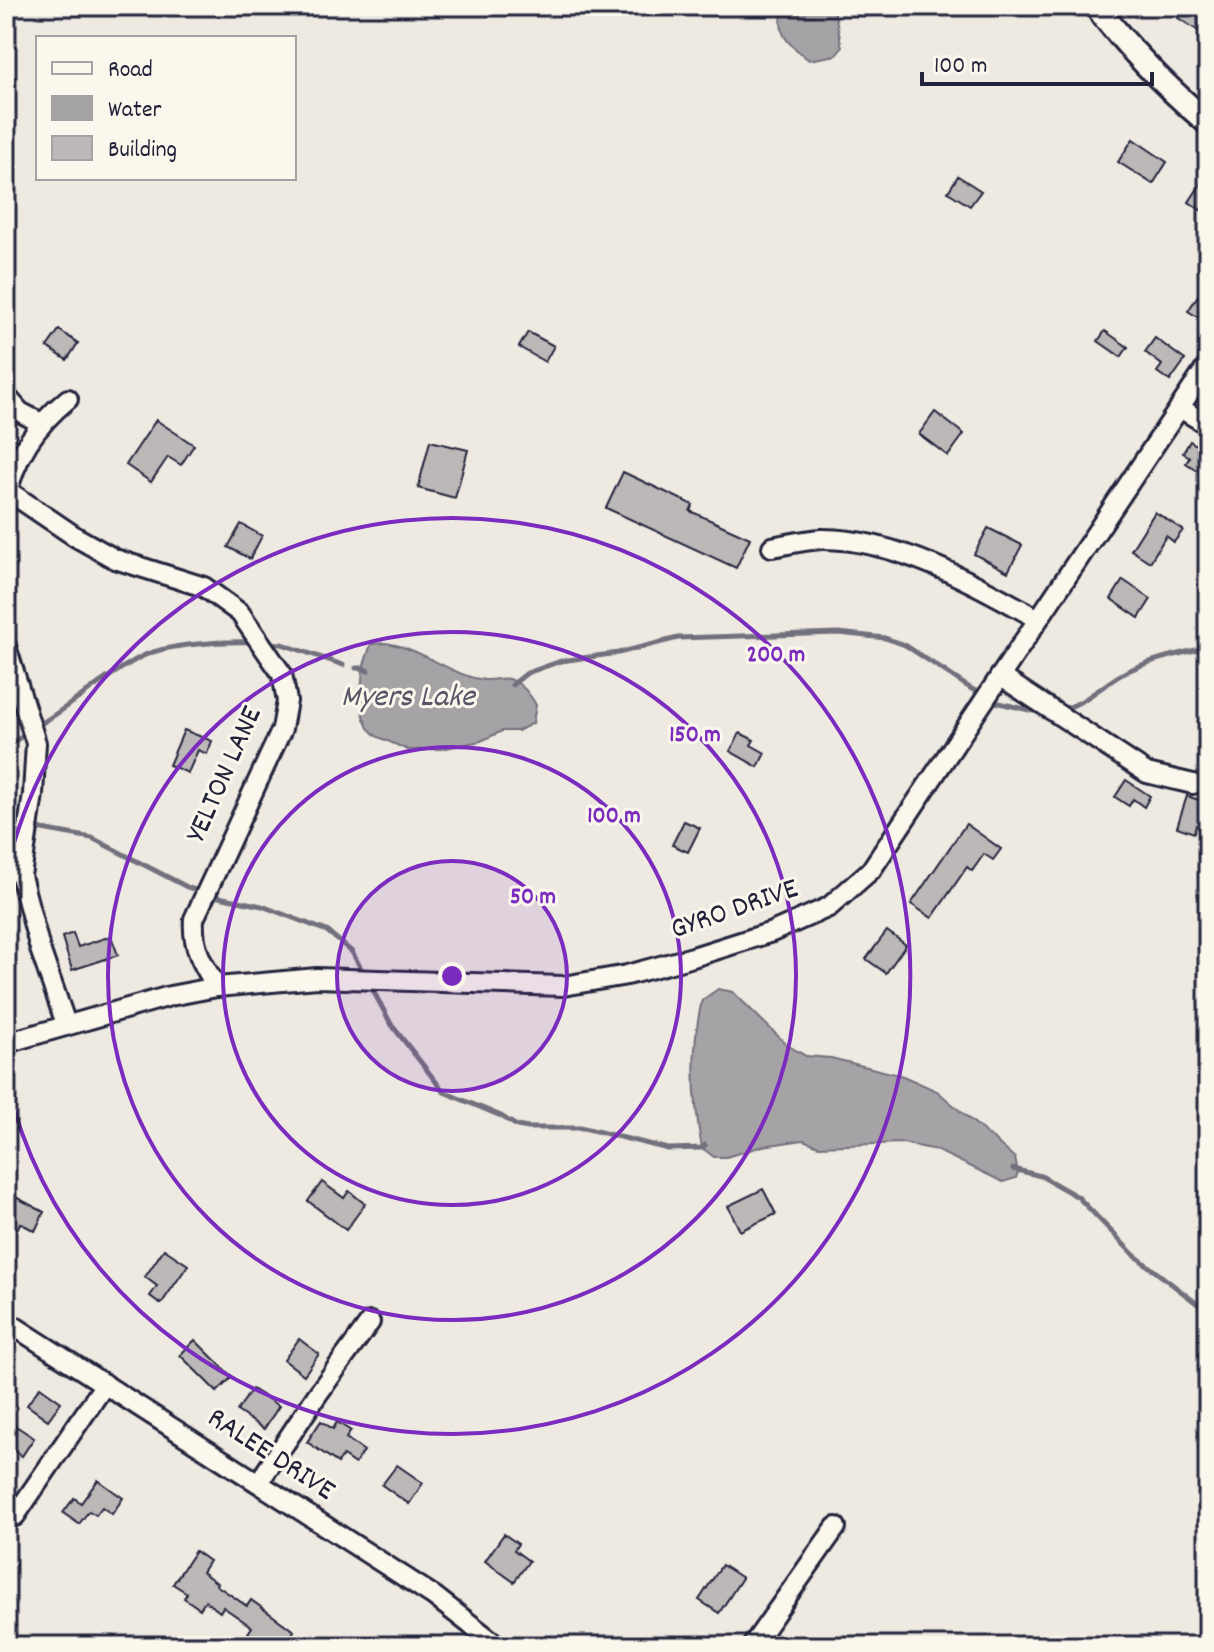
<svg xmlns="http://www.w3.org/2000/svg" width="1214" height="1652" font-family="Dekko,sans-serif">
<style>
.water{fill:#a6a3a7;stroke:#716f7c;stroke-width:2}
.lines{fill:none;stroke-linecap:round;stroke-linejoin:round}
.stream{stroke:#716f7c;stroke-width:5}
.building{fill:#bcb8b8;stroke:#22223b;stroke-width:2}
.minor-casing{stroke:#22223b;stroke-width:24}
.major-casing{stroke:#22223b;stroke-width:28}
.minor{stroke:#fbf7ec;stroke-width:18}
.major{stroke:#fbf7ec;stroke-width:22}
.ring{fill:none;stroke:#7b2cbf;stroke-width:4}
.labels{text-anchor:middle;dominant-baseline:central;stroke-width:6;stroke-linejoin:round;paint-order:stroke}
.street-label{font-size:30px;fill:#22223b;stroke:#fbf7ec}
.water-label{font-size:32px;font-style:italic;fill:#575666;stroke:#fbf7ec}
.centre{fill:#7b2cbf;stroke:#fbf7ec;stroke-width:4}
.ring-label{font-size:24px;text-anchor:middle;font-weight:bold;fill:#7b2cbf;stroke:#fbf7ec;stroke-width:6;stroke-linejoin:round;paint-order:stroke}
</style>
<rect width="100%" height="100%" fill="#eeeae2"/>
<filter id="ink" filterUnits="userSpaceOnUse"><feTurbulence type="fractalNoise" baseFrequency=".0125" numOctaves="2"/><feDisplacementMap in="SourceGraphic" scale="16" xChannelSelector="R" yChannelSelector="G"/><feConvolveMatrix kernelMatrix="1 2 1 2 8 2 1 2 1" color-interpolation-filters="sRGB"/></filter>
<g filter="url(#ink)">
<g class="water">
<path d="M786,6H830L834,9L842,48L836,55L809,60C788,43 776,36 783,8Z"/>
<path d="M385,643C421,647 450,676 485,680C496,681 505,675 516,682C525,687 531,696 536,705L533,723L518,731H502L481,741L441,749L408,750L376,736L368,728L363,716L361,693L363,668L371,644Z"/>
<path d="M718,989L733,992L787,1045L806,1056L831,1058L903,1076L937,1091L1015,1158L1018,1172L1016,1178L1003,1182L936,1150L903,1143L819,1146L803,1140L763,1146L726,1157H714L702,1148C693,1100 691,1047 702,1000Z"/>
</g>
<g class="lines">
<g class="stream">
<polyline points="268,643 282,644 343,665"/>
<polyline points="356,668 363,668 368,671"/>
<polyline points="512,685 527,673 561,661 618,653 678,638 839,633 885,638 905,645 970,688 995,702 1042,713"/>
<path d="M1060,710C1085,704 1102,685 1124,673C1150,659 1180,654 1208,647"/>
<path d="M37,726C73,705 104,676 141,657C165,644 224,641 252,642"/>
<polyline points="6,747 27,733"/>
<polyline points="6,820 31,827 92,838 187,887 214,896 262,906 327,931 352,952 364,974"/>
<polyline points="369,983 391,1024 444,1092 501,1116 517,1126 528,1128 584,1128 668,1149 702,1148 705,1145"/>
<polyline points="1013,1169 1041,1176 1078,1197 1134,1255 1208,1312"/>
</g>
</g>
<g class="building">
<polygon points="1186,6 1198,6 1208,13 1208,37 1178,18"/>
<polygon points="1133,139 1167,162 1153,184 1118,162"/>
<polygon points="1208,173 1208,215 1189,202"/>
<polygon points="958,176 981,191 970,206 948,192"/>
<polygon points="1208,280 1208,315 1204,321 1188,311"/>
<polygon points="59,330 78,343 67,360 47,347"/>
<polygon points="1105,331 1128,347 1121,357 1098,341"/>
<polygon points="528,332 554,346 545,362 519,347"/>
<polygon points="1155,338 1185,360 1170,381 1157,372 1162,365 1145,352"/>
<polygon points="935,412 964,434 948,456 919,434"/>
<polygon points="156,420 194,445 181,465 168,457 151,482 126,465"/>
<polygon points="430,441 468,450 455,498 418,488"/>
<polygon points="1190,441 1208,453 1208,478 1186,463 1190,457 1183,453"/>
<polygon points="623,472 693,505 690,511 750,538 736,568 606,508"/>
<polygon points="1155,512 1183,530 1174,542 1166,536 1150,562 1131,550"/>
<polygon points="241,524 262,536 250,559 228,547"/>
<polygon points="988,528 1022,545 1008,572 974,554"/>
<polygon points="1123,580 1151,599 1139,618 1111,599"/>
<polygon points="184,730 212,741 207,754 198,750 188,773 169,765"/>
<polygon points="740,733 754,740 751,745 765,753 758,767 730,751"/>
<polygon points="1126,780 1150,796 1144,807 1133,799 1129,806 1115,797"/>
<polygon points="1187,796 1208,803 1208,829 1196,825 1194,833 1177,827"/>
<polygon points="684,821 700,828 688,852 672,845"/>
<polygon points="966,824 1001,849 993,860 984,854 972,871 967,867 932,918 911,904"/>
<polygon points="887,931 906,945 886,973 866,959"/>
<polygon points="73,933 78,947 111,936 118,955 72,970 62,937"/>
<polygon points="322,1182 344,1198 349,1191 365,1204 346,1230 308,1201"/>
<polygon points="763,1189 776,1214 740,1231 728,1206"/>
<polygon points="6,1192 44,1212 35,1231 20,1223 17,1230 6,1224"/>
<polygon points="164,1249 188,1265 161,1304 150,1296 157,1286 145,1277"/>
<polygon points="299,1339 319,1354 304,1375 284,1360"/>
<polygon points="195,1340 232,1377 217,1392 180,1355"/>
<polygon points="40,1387 61,1402 48,1420 27,1405"/>
<polygon points="252,1389 279,1406 264,1429 237,1411"/>
<polygon points="321,1421 333,1429 337,1422 351,1431 346,1438 364,1451 355,1464 343,1456 338,1463 307,1442"/>
<polygon points="13,1424 34,1438 22,1456 6,1445 6,1434"/>
<polygon points="397,1465 423,1483 409,1504 382,1485"/>
<polygon points="98,1480 123,1498 112,1514 102,1507 96,1515 89,1511 79,1524 63,1513 74,1498 81,1503"/>
<polygon points="504,1534 518,1544 514,1550 529,1561 514,1582 485,1561"/>
<polygon points="195,1551 209,1561 202,1572 217,1583 216,1585 247,1606 251,1600 294,1631 283,1646 266,1646 248,1633 252,1627 223,1607 220,1612 205,1601 200,1609 184,1598 187,1593 173,1584"/>
<polygon points="722,1565 742,1578 719,1613 699,1600"/>
</g>
<g class="lines">
<defs>
<g id="minor">
<polyline points="6,396 20,412 41,423"/>
<polyline points="1180,408 1208,425"/>
<path d="M8,491L76,537L115,559L204,587L240,613L282,674L287,701L282,729L194,919C192,947 202,964 217,987"/>
<path d="M6,498C15,456 35,426 68,399"/>
<path d="M772,547C788,544 805,540 821,539C894,538 977,584 1038,619"/>
<polyline points="6,646 36,743 33,794 21,876 40,949 66,1024"/>
<polyline points="1000,676 1147,773 1193,784"/>
<polyline points="6,857 21,876"/>
<polyline points="6,1043 170,996 217,987 317,978 563,986 627,975 693,957 772,932 829,907 871,870 1208,365"/>
<polyline points="6,1321 434,1596 498,1646"/>
<polyline points="259,1482 317,1395 370,1322"/>
<polyline points="15,1516 105,1384"/>
<polyline points="752,1646 836,1527"/>
</g>
<path id="major" d="M1096,6C1129,50 1166,87 1208,123"/>
</defs>
<use href="#minor" class="minor-casing"/>
<use href="#major" class="major-casing"/>
<use href="#minor" class="minor"/>
<use href="#major" class="major"/>
</g>
</g>
<circle cx="452" cy="976" r="115" fill="#7b2cbf" fill-opacity=".12"/>
<g class="ring">
<circle cx="452" cy="976" r="115"/>
<circle cx="452" cy="976" r="229"/>
<circle cx="452" cy="976" r="344"/>
<path d="M7 869A458 458 0 1 1 7 1083"/>
</g>
<g class="labels">
<g class="street-label">
<text transform="translate(226 775) rotate(-66)">YELTON LANE</text>
<text transform="translate(735 911) rotate(-19)">GYRO DRIVE</text>
<text transform="translate(270 1456) rotate(33)">RALEE DRIVE</text>
</g>
<g class="water-label">
<text x="408" y="699">Myers Lake</text>
</g>
</g>
<circle cx="452" cy="976" r="12" class="centre"/>
<g class="ring-label">
<text x="776" y="661">200 m</text>
<text x="695" y="741">150 m</text>
<text x="614" y="822">100 m</text>
<text x="533" y="903">50 m</text>
</g>
<rect width="1214" height="1652" fill="none" stroke="#fbf7ec" stroke-width="32"/>
<rect x="16" y="16" width="1182" height="1620" fill="none" stroke="#22223b" stroke-width="3" filter="url(#ink)"/>
<rect x="36" y="36" width="260" height="144" fill="#fbf7ec" stroke="#a4a2a5" stroke-width="2"/>
<rect x="52" y="62" width="40" height="12" fill="#fbf7ec" stroke="#a4a2a5" stroke-width="2"/>
<text x="108" y="76" font-size="24" fill="#22223b">Road</text>
<rect x="52" y="96" width="40" height="24" fill="#a6a3a7" stroke="#a4a2a5" stroke-width="2"/>
<text x="108" y="116" font-size="24" fill="#22223b">Water</text>
<rect x="52" y="136" width="40" height="24" fill="#bcb8b8" stroke="#a4a2a5" stroke-width="2"/>
<text x="108" y="156" font-size="24" fill="#22223b">Building</text>
<path d="M922 72v12h230v-12" fill="none" stroke="#22223b" stroke-width="4"/>
<text x="934" y="72" font-size="24" fill="#22223b" stroke="#fbf7ec" stroke-width="6" paint-order="stroke">100 m</text>
</svg>
